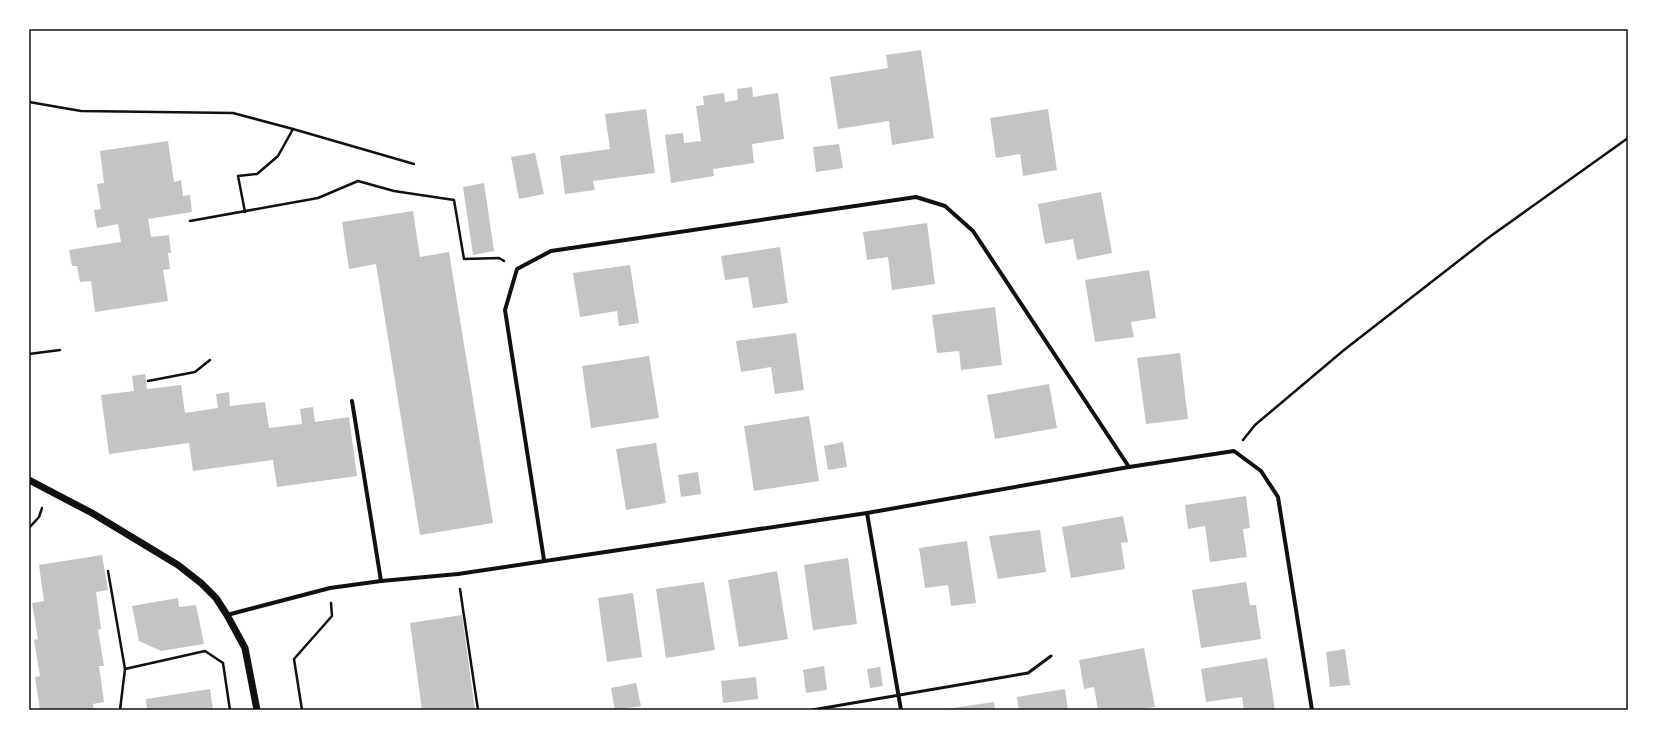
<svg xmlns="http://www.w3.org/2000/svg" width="1657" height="739" font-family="'DM Sans',sans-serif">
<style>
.building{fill:#c4c4c4}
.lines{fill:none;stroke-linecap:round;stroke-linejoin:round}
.path{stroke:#111;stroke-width:2.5}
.service{stroke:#111;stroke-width:3}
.minor{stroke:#111;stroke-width:4}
.tertiary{stroke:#111;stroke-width:7}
.neatline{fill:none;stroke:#111;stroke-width:1.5}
</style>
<rect width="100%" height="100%" fill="#fff"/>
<g class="building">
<polygon points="921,50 934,138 892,145 889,121 838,129 830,77 888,68 886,55"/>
<polygon points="752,87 753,97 778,93 784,139 752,144 754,163 713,169 714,176 671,183 665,135 683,133 684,143 701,141 696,106 704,105 703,96 724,93 725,102 738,100 737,89"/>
<polygon points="646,109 655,173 593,181 595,190 565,194 560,156 610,149 605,114"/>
<polygon points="1048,109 1057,170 1023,176 1020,154 996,158 990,118"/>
<polygon points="168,141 174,182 181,180 183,196 190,195 192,212 148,219 151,237 169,235 171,253 168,253 170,269 163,270 168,301 95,312 91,281 80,282 77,266 72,266 69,250 121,242 118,224 97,228 94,210 101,209 97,184 104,183 100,151"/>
<polygon points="839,144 843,168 816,172 813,147"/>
<polygon points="535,153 544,194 519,199 511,157"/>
<polygon points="484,183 494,251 473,255 463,187"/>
<polygon points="1101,192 1112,253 1077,260 1073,239 1045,244 1038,204"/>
<polygon points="413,211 420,257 449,252 493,523 420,535 376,264 349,269 342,222"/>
<polygon points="927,223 935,284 892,290 888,257 867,260 863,232"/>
<polygon points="780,247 788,303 753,308 748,277 725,280 721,256"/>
<polygon points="630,265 639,323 619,326 617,311 580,317 573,273"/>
<polygon points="1149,270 1156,318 1131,322 1134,337 1095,342 1085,280"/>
<polygon points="995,307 1002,365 961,370 959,351 937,353 932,315"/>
<polygon points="796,333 804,390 775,394 771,367 741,372 736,341"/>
<polygon points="1180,353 1188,419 1146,424 1137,358"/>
<polygon points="649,356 659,418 591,428 582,366"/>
<polygon points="145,374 147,389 181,385 185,413 218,408 216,394 229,392 230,406 265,402 269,428 302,424 300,409 313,407 315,422 349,417 357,476 277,487 273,460 193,471 189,443 109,454 101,395 134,391 132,376"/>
<polygon points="1049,384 1057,428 995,439 987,395"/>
<polygon points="809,416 819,481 754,491 744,426"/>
<polygon points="843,442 847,467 828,470 824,446"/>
<polygon points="656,443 666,503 626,510 616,449"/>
<polygon points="698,472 701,494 681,497 678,475"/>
<polygon points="1246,496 1250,528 1243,529 1247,557 1210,562 1205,526 1188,529 1185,505"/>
<polygon points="1123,516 1128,542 1121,543 1125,569 1071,578 1062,527"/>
<polygon points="1040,530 1046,572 998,579 989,536"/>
<polygon points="967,541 976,603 951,606 948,585 925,588 919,548"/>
<polygon points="102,555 108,590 96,592 101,629 98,630 104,666 99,666 104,702 93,704 94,710 40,710 35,677 40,676 34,640 38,639 32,603 44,601 39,565"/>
<polygon points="848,558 857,624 813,630 804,565"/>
<polygon points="777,571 788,639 739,647 728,580"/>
<polygon points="704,582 715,650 666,658 656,589"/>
<polygon points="1246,582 1250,605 1256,605 1261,639 1201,648 1192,590"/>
<polygon points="633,593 642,657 607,662 598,598"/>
<polygon points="178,598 179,607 196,605 204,644 161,651 139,641 132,606"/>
<polygon points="462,615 475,710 422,710 410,623"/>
<polygon points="1144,648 1155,707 1135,710 1098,710 1094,687 1084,689 1079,660"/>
<polygon points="1345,649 1350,685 1330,687 1326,652"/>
<polygon points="1267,658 1275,710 1244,710 1242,697 1206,702 1201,669"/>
<polygon points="824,666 827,690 806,693 803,670"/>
<polygon points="880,667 883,686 870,688 867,669"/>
<polygon points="756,677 758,699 723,703 721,681"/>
<polygon points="636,683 641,706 615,710 611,688"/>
<polygon points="210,689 213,710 147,710 146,699"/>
<polygon points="1065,689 1068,710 1019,710 1017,697"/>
<polygon points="994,702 995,710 945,710 945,709"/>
</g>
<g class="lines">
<g class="path">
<polyline points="29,102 81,111 233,113 293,129 414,164"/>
<polyline points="245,212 238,176 257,174 278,156 293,129"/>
<polyline points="190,221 318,198 358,181 394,191 454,200 464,259 499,258 504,261"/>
<polyline points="29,354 60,350"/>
<polyline points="148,381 195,372 210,360"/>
<polyline points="1243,440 1255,425 1344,350 1488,238 1628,138"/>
<polyline points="29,528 39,517 42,508"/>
<polyline points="108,571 125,669 120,710"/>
<polyline points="460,589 478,710"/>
<polyline points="125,669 205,651 223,663 230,710"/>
<polyline points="302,710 294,659 332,616 331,603"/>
</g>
<polyline class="service" points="812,710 1028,673 1051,656"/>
<g class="minor">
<polyline points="352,401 381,581"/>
<polyline points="867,513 901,710"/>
<polyline points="544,560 505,310 517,269 551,251 916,197 945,206 973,231 1129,467"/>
<polyline points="227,615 330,588 381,581 458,574 867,513 1129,467 1234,451 1261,471 1278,497 1312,710"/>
</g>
<polyline class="tertiary" points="29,480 92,513 178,565 201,583 216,598 227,615 245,648 257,710"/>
</g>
<rect width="1657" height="739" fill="none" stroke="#ffffff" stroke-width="60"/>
<rect x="30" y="30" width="1597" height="679" class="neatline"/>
</svg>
